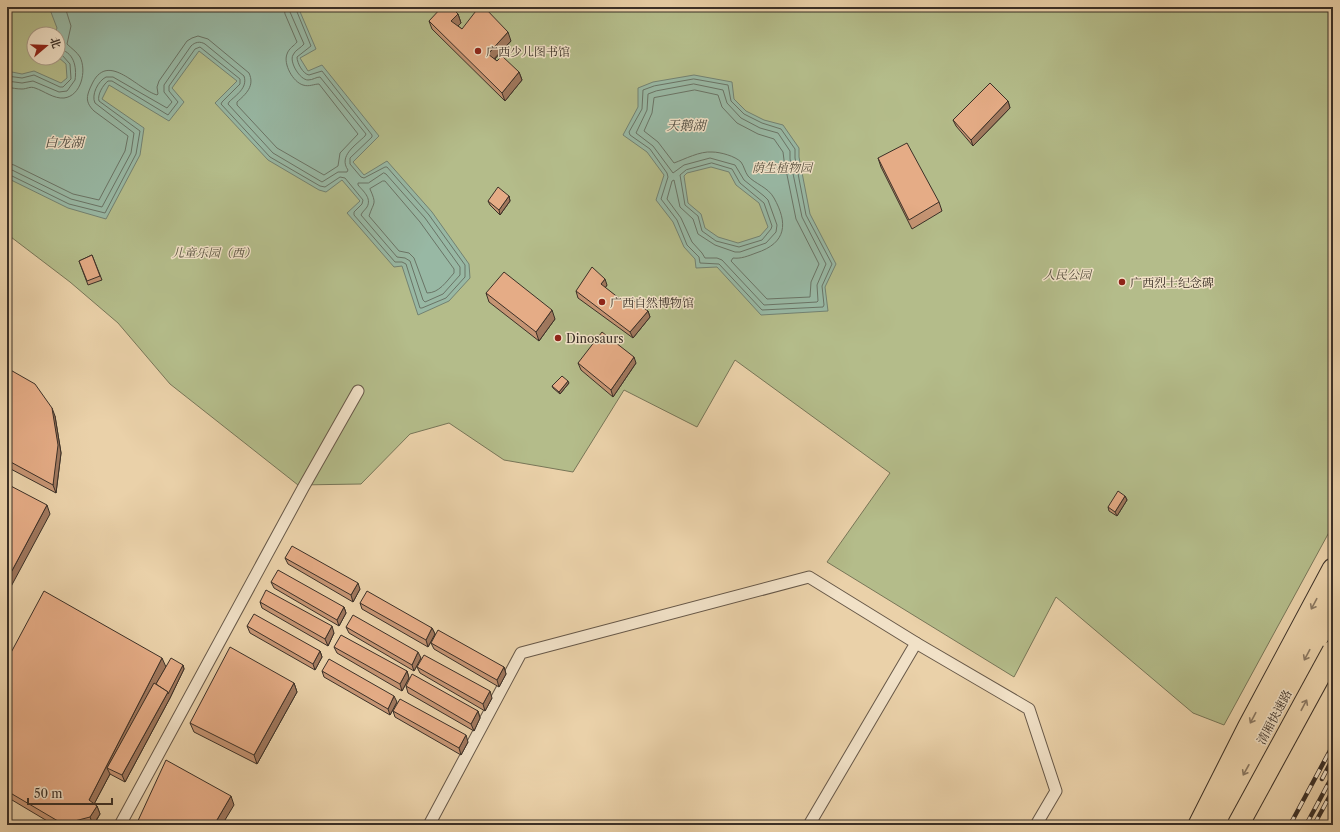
<svg xmlns="http://www.w3.org/2000/svg" width="1340" height="832" font-family="'Libre Caslon Text','Noto Serif SC',serif">
<style>
.green{fill:#b4bc8a;stroke:#787658;fill-rule:evenodd}
.water{fill:#98b8a4;stroke:#738272;fill-rule:evenodd}
.lines{fill:none;stroke-linecap:round;stroke-linejoin:round}
.shore{stroke:#6a7466;stroke-width:1}
.street-casing{stroke:#675848;stroke-width:13}
.highway-casing{stroke:#3b3027;stroke-width:23}
.street{stroke:#f1e1c7;stroke-width:11}
.highway{stroke:#ead1a9;stroke-width:21}
.rail-casing{stroke:#3b3027;stroke-width:4.5}
.rail{stroke:#f1e1c7;stroke-width:3;stroke-dasharray:9;stroke-linecap:butt}
.highway-bridge-casing{stroke:#3b3027;stroke-width:23;stroke-linecap:butt}
.highway-bridge{stroke:#ead1a9;stroke-width:21}
.wall{fill:#c59473;stroke:#3b3027}
.shaded-wall{fill:#a0785e;stroke:#3b3027}
.building{fill:#e5ac86;stroke:#3b3027}
.oneway{stroke:#8a7862}
.poi-dot{fill:#8f2418;stroke:#f1e1c7;stroke-width:1.5}
.labels{text-anchor:middle;dominant-baseline:central;stroke-width:3;stroke-linejoin:round;paint-order:stroke}
.poi-label{font-size:12px;fill:#3b3027;stroke:#f1e1c7;text-anchor:start}
.park-label{font-size:12px;font-style:italic;fill:#534c3b;stroke:#f1e1c7}
.street-label{font-size:12px;fill:#3b3027;stroke:#f1e1c7}
.water-label{font-size:13px;font-style:italic;fill:#4e4b40;stroke:#f1e1c7}
</style>
<rect width="100%" height="100%" fill="#ead1a9"/>
<filter id="stains"><feTurbulence type="fractalNoise" baseFrequency=".005" numOctaves="4"/><feColorMatrix values="0 0 0 0 .2 0 0 0 0 .09 0 0 0 0 .02 0 0 0 .5 -.17"/></filter>
<radialGradient id="worn" r=".72"><stop offset=".6" stop-color="#630" stop-opacity="0"/><stop offset="1" stop-color="#630" stop-opacity=".3"/></radialGradient>
<path class="green" d="M7,7H1333V525L1224,725L1193,713L1056,597L1014,677L827,562L890,473L735,360L697,427L624,390L573,472L504,460L449,423L410,434L361,484L298,485L170,384L118,323L70,282L7,234ZM34,34H58V58H34Z"/>
<g class="water">
<polygon points="49,7 298,7 316,49 300,58 308,71 322,65 379,136 353,162 364,175 387,161 432,212 469,264 470,278 449,301 418,315 402,266 394,267 347,213 360,201 342,180 326,192 319,190 268,160 215,103 237,81 199,51 172,88 184,102 169,121 109,85 102,99 144,128 140,155 106,219 68,208 7,178 7,71 22,74 34,71 61,83 67,78 66,64 58,57 58,34 55,34 57,28"/>
<path d="M694,75L732,82L734,99L746,111L764,120L783,125L799,148V157L810,214L836,264L825,287L828,311L761,315L717,267L696,268L695,259L684,247L673,222L656,200L664,175L647,152L623,135L638,107V88L653,82ZM711,167L729,172L736,185L759,203L768,227L760,236L738,243L718,237L705,228L701,214L688,203L684,176L687,173Z"/>
</g>
<g class="lines">
<g class="shore">
<polyline points="7,76 22,78 34,75 60,87 63,87 71,79 70,64 62,55 58,54"/>
<polygon points="694,79 728,85 731,101 744,114 762,123 781,129 795,149 795,158 806,215 832,264 822,286 824,305 823,307 762,310 719,264 700,263 699,257 687,245 677,220 661,199 668,177 667,173 650,149 630,135 629,132 642,109 643,90 654,86"/>
<path d="M7,81L22,83L33,81L59,92L67,91L75,80C77,67 74,51 58,49"/>
<polygon points="694,84 723,90 727,103 741,118 760,128 778,133 790,151 790,159 802,217 826,264 817,285 818,301 817,302 764,305 722,260 717,258 705,258 702,253 692,242 681,218 667,199 672,181 674,180 680,207 693,219 698,234 715,245 735,252 740,252 766,243 776,232 777,225 768,200 764,196 744,180 735,165 710,158 684,165 673,173 653,146 636,133 647,110 648,94 656,91"/>
<path d="M7,87C12,88 17,89 22,89C27,89 30,86 35,88C44,91 54,99 64,98C81,96 87,71 80,57C77,52 71,48 67,44L71,26L65,7"/>
<path d="M695,90L718,95L722,107L737,123L758,134L774,139L783,152L784,160L796,219L819,264L811,282L810,297L767,299L731,261L733,258C741,259 748,256 756,253C787,243 788,223 774,198C768,187 755,184 748,176C745,172 744,166 741,162C735,156 720,152 712,152C700,151 685,159 674,163L658,142L644,131L652,113L654,98Z"/>
<path d="M7,163L14,165L73,194L99,200L125,151L128,136L94,111C89,106 86,101 88,94C89,90 91,86 93,82C109,52 137,89 157,95L158,94L157,87L159,81L187,41L192,38L198,36L208,39L249,73C255,86 246,94 237,102V105L277,148L324,175L338,166L340,153L358,134L319,84C314,84 309,87 303,85C293,82 283,64 287,54C289,48 294,46 297,42L285,14L284,7"/>
<polygon points="712,163 732,169 740,183 764,203 772,226 771,229 762,240 739,247 716,241 702,231 698,216 685,205 680,175 686,170"/>
<path d="M7,169L12,170L71,199L102,207L131,153L134,133L95,103C91,95 98,81 106,77H113L167,108L172,102L164,92V85L191,46C195,42 200,41 205,44L244,76C248,88 236,95 229,102L228,104L273,153L322,182L338,172H347L348,170C338,156 356,145 365,136L366,134L320,77C316,77 313,80 308,80C300,80 289,62 293,55C295,50 301,48 304,44L290,12V7"/>
<path d="M384,173L386,174L425,218L460,267V275L443,294L425,302L423,300L410,261L405,258L397,257L361,215C362,212 365,210 367,207C372,198 363,191 358,185V183H368Z"/>
<path d="M7,175H10L69,204L105,213L136,154L140,131L99,101C97,95 103,85 108,81H112L168,115L178,102L169,91V86L195,49L200,47L240,79V84L222,102L221,104L270,157L320,186L325,187L340,177L345,178L363,200L362,204L354,212V215L395,262H402L406,264L420,308H422L446,298L465,277V265L429,215L387,167H385L364,178L361,177L350,164V158L372,137V135L322,71L309,75C303,74 297,63 297,57L311,46L295,7"/>
<path d="M383,181H385L420,222L454,269V273C446,282 439,293 427,293L414,258L409,253L399,251L369,216C374,201 377,205 370,189Z"/>
</g>
<defs>
<g id="street">
<polyline points="916,643 1029,709 1056,791 1036,825"/>
<polyline points="120,825 303,488 358,391"/>
<polyline points="429,825 521,653 809,577 916,643 809,825"/>
</g>
<g id="highway">
<polyline points="1199,825 1248,728 1333,569"/>
<polyline points="1215,825 1333,609"/>
</g>
</defs>
<use href="#street" class="street-casing"/>
<use href="#highway" class="highway-casing"/>
<use href="#street" class="street"/>
<use href="#highway" class="highway"/>
<defs>
<g id="rail">
<polyline points="1322,779 1333,758"/>
<polyline points="1290,825 1333,745"/>
<polyline points="1306,825 1333,775"/>
<polyline points="1314,825 1333,790"/>
</g>
</defs>
<use href="#rail" class="rail-casing"/>
<use href="#rail" class="rail"/>
<defs>
<polyline id="highway-bridge" points="1238,825 1333,651"/>
</defs>
<use href="#highway-bridge" class="highway-bridge-casing"/>
<use href="#highway-bridge" class="highway-bridge"/>
</g>
<g class="wall">
<polygon points="1212,7 1259,7 1259,11 1213,9"/>
<polygon points="458,14 461,23 458,26 462,29 511,41 495,59 497,61 519,72 522,80 505,101 432,29 429,21"/>
<polygon points="1008,101 1010,108 973,146 956,126 953,120"/>
<polygon points="878,158 939,202 942,211 912,229 881,167"/>
<polygon points="509,196 510,201 500,215 490,205 488,201"/>
<polygon points="92,255 102,280 88,285 79,261"/>
<polygon points="607,285 605,288 629,306 648,311 650,317 633,338 578,298 576,291"/>
<polygon points="486,293 555,319 539,341 489,302"/>
<polygon points="578,363 636,363 613,397 581,370"/>
<polygon points="7,368 55,416 61,453 56,493 7,467"/>
<polygon points="569,383 560,394 553,388 552,386"/>
<polygon points="1125,496 1127,500 1117,516 1109,511 1108,507"/>
<polygon points="285,558 360,589 353,602 288,564"/>
<polygon points="271,582 344,607 346,613 339,626 274,588"/>
<polygon points="260,602 334,633 328,646 262,608"/>
<polygon points="360,603 432,628 435,634 428,647 362,609"/>
<polygon points="247,626 320,651 322,657 315,670 250,633"/>
<polygon points="346,627 421,658 414,671 349,633"/>
<polygon points="431,643 504,667 506,674 499,687 434,649"/>
<polygon points="334,647 407,671 409,678 402,691 337,653"/>
<polygon points="7,660 166,667 183,665 184,669 170,698 125,782 110,774 94,804 97,806 100,814 94,825 54,825 7,797"/>
<polygon points="417,667 492,698 485,711 420,673"/>
<polygon points="322,671 397,702 390,715 324,677"/>
<polygon points="294,683 297,692 257,764 194,732 190,723"/>
<polygon points="406,686 478,711 480,718 474,731 408,693"/>
<polygon points="393,711 468,742 461,755 395,717"/>
</g>
<g class="shaded-wall">
<polygon points="458,14 461,23 455,29 451,21"/>
<polygon points="508,32 511,41 491,62 488,54"/>
<polygon points="519,72 522,80 505,101 502,93"/>
<polygon points="1008,101 1010,108 973,146 971,140"/>
<polygon points="509,196 510,201 500,215 499,210"/>
<polygon points="605,279 607,285 603,291 601,284"/>
<polygon points="552,310 555,319 539,341 536,332"/>
<polygon points="648,311 650,317 633,338 630,332"/>
<polygon points="634,357 636,363 613,397 611,390"/>
<polygon points="568,381 569,383 560,394 559,392"/>
<polygon points="52,408 55,416 61,453 56,493 53,485"/>
<polygon points="1125,496 1127,500 1117,516 1115,512"/>
<polygon points="47,505 50,514 7,594 7,580"/>
<polygon points="358,583 360,589 353,602 351,595"/>
<polygon points="344,607 346,613 339,626 337,620"/>
<polygon points="332,626 334,633 328,646 325,639"/>
<polygon points="432,628 435,634 428,647 426,640"/>
<polygon points="320,651 322,657 315,670 313,664"/>
<polygon points="418,652 421,658 414,671 412,665"/>
<polygon points="162,658 166,667 107,768 110,774 92,808 89,800"/>
<polygon points="183,665 184,669 170,698 125,782 122,775"/>
<polygon points="504,667 506,674 499,687 497,680"/>
<polygon points="407,671 409,678 402,691 400,684"/>
<polygon points="294,683 297,692 257,764 254,755"/>
<polygon points="490,691 492,698 485,711 483,704"/>
<polygon points="394,696 397,702 390,715 388,709"/>
<polygon points="478,711 480,718 474,731 471,724"/>
<polygon points="466,735 468,742 461,755 459,748"/>
<polygon points="231,796 234,805 222,825 214,825"/>
<polygon points="97,806 100,814 93,825 90,817"/>
</g>
<g class="building">
<polygon points="442,7 451,7 458,14 451,21 462,29 479,7 484,7 508,32 488,54 497,61 502,56 519,72 502,93 429,21"/>
<polygon points="990,83 1008,101 971,140 953,120"/>
<polygon points="907,143 939,202 909,220 878,158"/>
<polygon points="498,187 509,196 499,210 488,201"/>
<polygon points="92,255 100,276 87,281 79,261"/>
<polygon points="592,267 605,279 601,284 629,306 634,301 648,311 630,332 576,291"/>
<polygon points="504,272 552,310 536,332 486,293"/>
<polygon points="602,332 634,357 611,390 578,363"/>
<polygon points="7,368 35,384 52,408 58,445 53,485 7,460"/>
<polygon points="562,376 568,381 559,392 552,386"/>
<polygon points="7,484 47,505 7,580"/>
<polygon points="1118,491 1125,496 1115,512 1108,507"/>
<polygon points="292,546 358,583 351,595 285,558"/>
<polygon points="278,570 344,607 337,620 271,582"/>
<polygon points="266,590 332,626 325,639 260,602"/>
<polygon points="44,591 162,658 89,800 97,806 90,817 63,824 7,791 7,660"/>
<polygon points="367,591 432,628 426,640 360,603"/>
<polygon points="254,614 320,651 313,664 247,626"/>
<polygon points="353,615 418,652 412,665 346,627"/>
<polygon points="438,630 504,667 497,680 431,643"/>
<polygon points="341,635 407,671 400,684 334,647"/>
<polygon points="230,647 294,683 254,755 190,723"/>
<polygon points="424,655 490,691 483,704 417,667"/>
<polygon points="171,658 183,665 168,694 168,692 156,684"/>
<polygon points="329,659 394,696 388,709 322,671"/>
<polygon points="412,674 478,711 471,724 406,686"/>
<polygon points="154,683 168,692 122,775 107,768"/>
<polygon points="400,699 466,735 459,748 393,711"/>
<polygon points="166,760 231,796 214,825 136,825"/>
</g>
<defs><path id="oneway-shaft" d="M-6 0H5M1.5-3L5.5 0L1.5 3" fill="none" stroke-width="1.6" stroke-linecap="round" stroke-linejoin="round"/></defs>
<g class="oneway">
<use href="#oneway-shaft" transform="translate(1314 604) rotate(118)"/>
<use href="#oneway-shaft" transform="translate(1307 655) rotate(118)"/>
<use href="#oneway-shaft" transform="translate(1304 705) rotate(-62)"/>
<use href="#oneway-shaft" transform="translate(1253 718) rotate(118)"/>
<use href="#oneway-shaft" transform="translate(1246 770) rotate(119)"/>
</g>
<g class="poi-dot">
<circle cx="478" cy="51" r="4"/>
<circle cx="1122" cy="282" r="4"/>
<circle cx="602" cy="302" r="4"/>
<circle cx="558" cy="338" r="4"/>
</g>
<g class="labels">
<g class="poi-label">
<text x="486" y="51">广西少儿图书馆</text>
<text x="1130" y="282">广西烈士纪念碑</text>
<text x="610" y="302">广西自然博物馆</text>
<text x="566" y="338">Dinosaurs</text>
</g>
<g class="park-label">
<text x="782" y="167">荫生植物园</text>
<text x="214" y="252">儿童乐园（西）</text>
<text x="1067" y="274">人民公园</text>
</g>
<g class="street-label">
<text transform="translate(1274 717) rotate(-62)">清厢快速路</text>
</g>
<g class="water-label">
<text x="686" y="125">天鹅湖</text>
<text x="64" y="142">白龙湖</text>
</g>
</g>
<rect width="1340" height="832" fill="none" stroke="#ead1a9" stroke-width="24"/>
<rect x="8" y="8" width="1324" height="816" fill="none" stroke="#3b3027" stroke-width="2"/>
<rect x="12" y="12" width="1316" height="808" fill="none" stroke="#3b3027"/>
<g transform="translate(46 46) rotate(71)"><circle r="19" fill="#f1e1c7" stroke="#a89a87"/>
<path d="M0-3L7 15L0 10L-7 15Z" fill="#8f2418"/>
<text y="-6" font-size="11" font-weight="bold" text-anchor="middle" fill="#3b3027">北</text>
</g>
<path d="M28 798v6h84v-6" fill="none" stroke="#3b3027" stroke-width="2"/>
<text x="34" y="798" font-size="12" fill="#3b3027" stroke="#f1e1c7" stroke-width="3" paint-order="stroke">50 m</text>
<rect width="100%" height="100%" filter="url(#stains)"/>
<rect width="100%" height="100%" fill="url(#worn)"/>
</svg>
